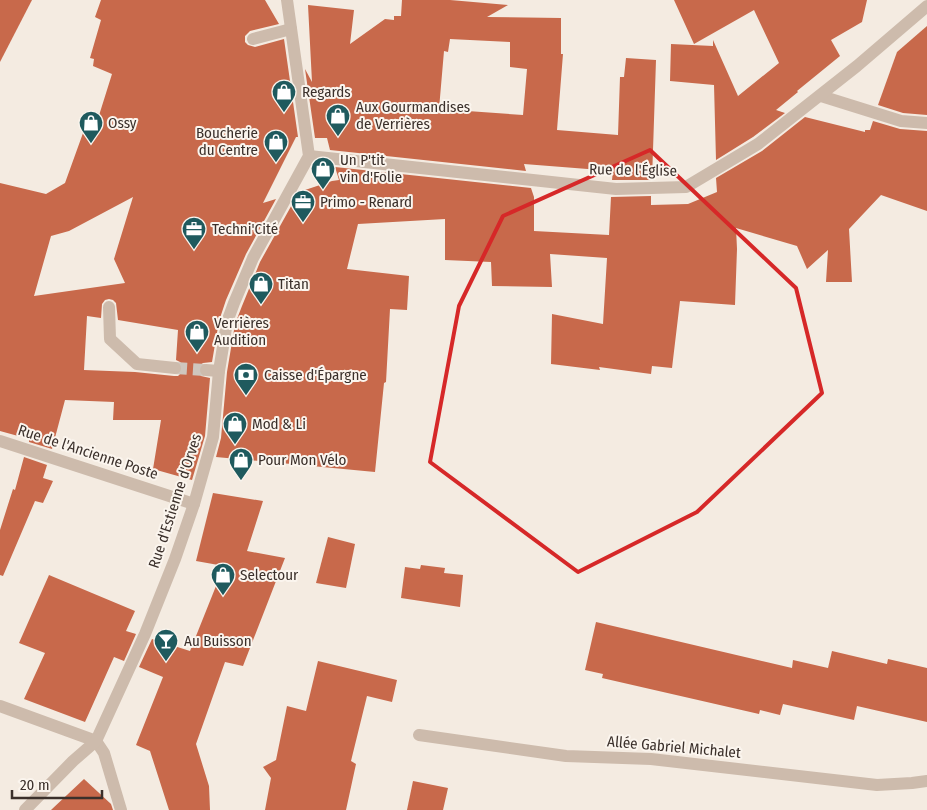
<svg xmlns="http://www.w3.org/2000/svg" width="927" height="810" font-family="'Fira Sans Condensed',sans-serif">
<style>
.building{fill:#c8694b;fill-rule:evenodd}
.lines{fill:none;stroke-linecap:round;stroke-linejoin:round}
.minor-tunnel{stroke:#cfc6bd;stroke-width:12;stroke-dasharray:12 6;stroke-linecap:butt}
.minor{stroke:#cdbbac;stroke-width:12}
.marked{fill:none;stroke:#d62828;stroke-width:4;stroke-linejoin:round}
.labels{text-anchor:middle;dominant-baseline:central;stroke-width:4;stroke-linejoin:round;paint-order:stroke}
.poi-label{font-size:15px;fill:#3b302b;stroke:#fbf5ee;text-anchor:start}
.street-label{font-size:15px;fill:#3b302b;stroke:#fbf5ee}
</style>
<rect width="100%" height="100%" fill="#f4ebe1"/>
<g class="building">
<polygon points="0,0 32,0 0,62"/>
<path d="M101,0H265L279,24L250,31L245,36V42L248,45L255,47L284,39L298,137H296L263,203L276,199L246,254L226,300L219,321L212,362L203,363L200,365L198,369L199,373L201,376L210,378L205,436L192,480L153,469L161,420H113L114,402L65,400L52,449L29,442V439L0,431V183L46,194L65,183L87,122L96,125L112,74L93,66L94,59L90,58L101,20L95,17ZM133,197L114,259L125,283L34,296L51,236L69,231ZM109,299L113,300L116,303L118,320L178,330L176,360L180,362L183,365V369L181,373L178,376H174L135,372L84,370L87,316L101,318L102,304L105,300Z"/>
<path d="M402,0H450L508,5L487,17L561,18V54H563L557,130L618,135L620,77H624L626,58L656,60L652,180H612L613,171L524,164L526,171L330,150L327,138H315L305,69L312,82L308,5L354,10L350,44L385,19L394,20V16H401ZM450,39L510,42V67L527,69L523,115L439,109L444,51L448,52Z"/>
<polygon points="674,0 867,0 862,22 831,40 840,56 797,91 798,92 776,110 785,113 753,137 716,160 714,85 670,81 671,44 713,46 713,40 738,96 779,63 754,10 694,44"/>
<polygon points="927,26 927,115 903,113 878,105 897,52"/>
<polygon points="805,117 865,132 865,130 870,130 873,121 900,129 927,131 927,211 881,195 849,229 852,282 826,282 828,250 807,269 797,246 736,228 737,249 735,305 680,301 672,368 652,366 651,374 599,367 600,370 551,364 552,314 603,324 607,258 550,254 552,287 492,286 491,262 445,260 445,219 358,224 347,269 409,276 407,310 390,309 386,382 384,383 375,472 216,457 221,438 227,372 235,324 242,306 260,262 299,192 332,181 339,180 335,167 531,188 534,197 534,231 609,235 611,197 651,196 651,205 688,204 717,192 716,178 762,151"/>
<polygon points="24,457 47,465 43,478 53,481 43,503 35,501 3,576 0,575 0,530 13,489 15,490"/>
<polygon points="213,493 263,501 247,551 285,558 243,666 225,662 196,744 209,786 210,810 169,810 150,751 136,745 163,677 139,667 152,639 190,651 224,566 196,561"/>
<polygon points="328,537 355,544 346,588 316,583"/>
<polygon points="421,565 445,568 444,573 463,575 460,607 401,598 405,567 420,569"/>
<polygon points="49,575 135,611 126,631 136,634 124,661 114,657 85,722 24,699 45,653 19,643"/>
<polygon points="596,622 792,668 793,660 828,668 832,651 887,664 888,659 927,668 927,722 857,706 854,720 783,704 780,715 760,710 759,714 602,678 603,674 585,670"/>
<polygon points="318,661 397,680 392,702 367,696 351,761 356,764 346,810 265,810 271,778 263,767 276,760 287,706 306,711"/>
<polygon points="84,779 111,804 113,810 51,810"/>
<polygon points="413,781 448,788 443,810 407,810"/>
</g>
<g class="lines">
<polyline class="minor-tunnel" points="175,368 206,370"/>
<g class="minor">
<polyline points="253,39 291,29"/>
<polyline points="821,96 901,121 927,123"/>
<polyline points="309,156 616,189 686,187 758,144 857,66 927,6"/>
<polyline points="109,307 110,339 137,364 175,368"/>
<polyline points="206,370 219,371"/>
<polyline points="0,441 194,504"/>
<polyline points="0,706 96,741"/>
<polyline points="419,735 566,756 651,759 877,785 912,783 927,781"/>
<polyline points="96,741 104,753 121,810"/>
<polyline points="25,810 73,761 96,741 145,634 175,559 194,504 213,437 219,371 227,322 234,303 253,258 309,156 287,0"/>
</g>
</g>
<path class="marked" d="M650,150L796,288L822,393L697,512L578,572L430,462L459,306L503,216Z"/>
<defs>
<symbol id="shop-pin" viewBox="-11 -11 22 30"><path d="M0 17L-7.5 6A9.5 9.5 0 1 1 7.5 6Z" fill="#1f5a5e" stroke="#fbf5ee"/><path d="M-5-2.5h2.3a2.7 3.5 0 0 1 5.4 0H5L5.5 6h-11ZM-1.5-2.5h3a1.5 2.3 0 0 0-3 0Z" fill="#fff"/></symbol>
<symbol id="office-pin" viewBox="-11 -11 22 30"><path d="M0 17L-7.5 6A9.5 9.5 0 1 1 7.5 6Z" fill="#1f5a5e" stroke="#fbf5ee"/><path d="M-6-3h4V-5.5h4V-3h4V5H-6ZM-1-4.5V-3h2v-1.5ZM-6 0V1H6V0Z" fill="#fff"/></symbol>
<symbol id="bank-pin" viewBox="-11 -11 22 30"><path d="M0 17L-7.5 6A9.5 9.5 0 1 1 7.5 6Z" fill="#1f5a5e" stroke="#fbf5ee"/><path d="M-6-4H6V4H-6ZM0-2.3a2.3 2.3 0 1 0 0 4.6a2.3 2.3 0 1 0 0-4.6Z" fill="#fff"/></symbol>
<symbol id="bar-pin" viewBox="-11 -11 22 30"><path d="M0 17L-7.5 6A9.5 9.5 0 1 1 7.5 6Z" fill="#1f5a5e" stroke="#fbf5ee"/><path d="M-6-5H6L.8 .8V4.5H3.5V6h-7V4.5H-.8V.8Z" fill="#fff"/></symbol>
</defs>
<g fill-rule="evenodd">
<use href="#shop-pin" x="270" y="78" width="28" height="38"/>
<use href="#shop-pin" x="324" y="102" width="28" height="38"/>
<use href="#shop-pin" x="77" y="109" width="28" height="38"/>
<use href="#shop-pin" x="262" y="128" width="28" height="38"/>
<use href="#shop-pin" x="309" y="155" width="28" height="38"/>
<use href="#office-pin" x="289" y="188" width="28" height="38"/>
<use href="#office-pin" x="180" y="215" width="28" height="38"/>
<use href="#shop-pin" x="247" y="270" width="28" height="38"/>
<use href="#shop-pin" x="183" y="318" width="28" height="38"/>
<use href="#bank-pin" x="232" y="361" width="28" height="38"/>
<use href="#shop-pin" x="221" y="410" width="28" height="38"/>
<use href="#shop-pin" x="227" y="446" width="28" height="38"/>
<use href="#shop-pin" x="209" y="561" width="28" height="38"/>
<use href="#bar-pin" x="152" y="627" width="28" height="38"/>
</g>
<g class="labels">
<g class="poi-label">
<text x="302" y="92">Regards</text>
<text x="356" y="107">Aux Gourmandises<tspan x="356" dy="17">de Verrières</tspan></text>
<text x="108" y="123">Ossy</text>
<text x="258" y="133" text-anchor="end">Boucherie<tspan x="258" dy="17">du Centre</tspan></text>
<text x="340" y="160">Un P'tit<tspan x="340" dy="17">vin d'Folie</tspan></text>
<text x="320" y="202">Primo - Renard</text>
<text x="212" y="229">Techni'Cité</text>
<text x="278" y="284">Titan</text>
<text x="214" y="323">Verrières<tspan x="214" dy="17">Audition</tspan></text>
<text x="264" y="375">Caisse d'Épargne</text>
<text x="252" y="424">Mod &amp; Li</text>
<text x="258" y="460">Pour Mon Vélo</text>
<text x="240" y="575">Selectour</text>
<text x="184" y="641">Au Buisson</text>
</g>
<g class="street-label">
<text transform="translate(633 170) rotate(1)">Rue de l'Église</text>
<text transform="translate(88 452) rotate(18)">Rue de l'Ancienne Poste</text>
<text transform="translate(175 501) rotate(-72)">Rue d'Estienne d'Orves</text>
<text transform="translate(674 747) rotate(5)">Allée Gabriel Michalet</text>
</g>
</g>
<path d="M12 790v8h90v-8" fill="none" stroke="#3b302b" stroke-width="2.5"/>
<text x="20" y="790" font-size="15" fill="#3b302b" stroke="#fbf5ee" stroke-width="4" paint-order="stroke">20 m</text>
</svg>
